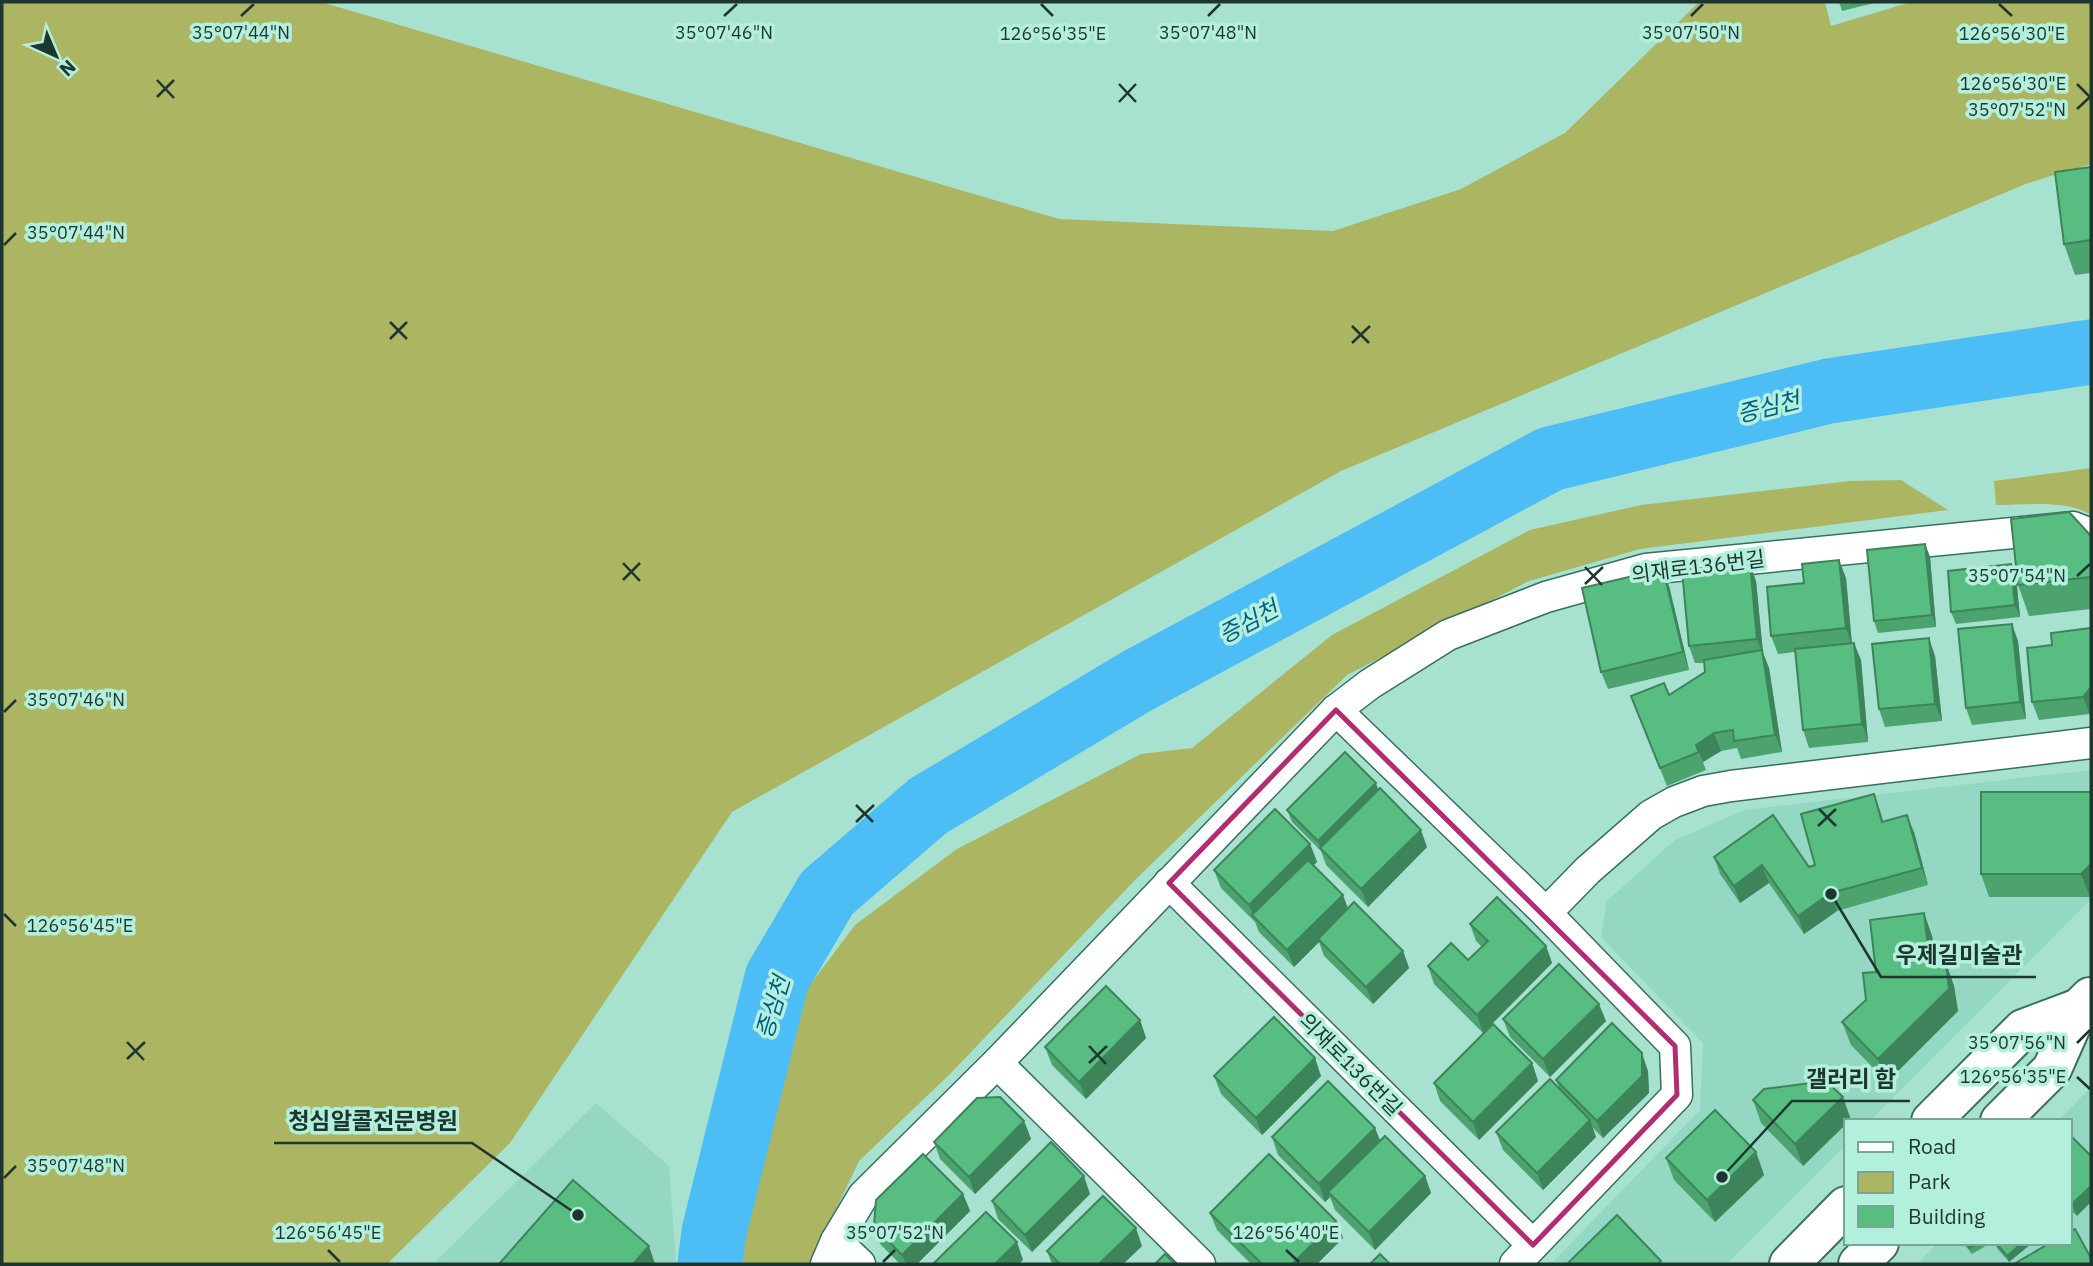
<svg xmlns="http://www.w3.org/2000/svg" width="2093" height="1266" font-family="'IBM Plex Sans','Noto Sans KR',sans-serif">
<style>
.built{fill:#94d8c4}
.green{fill:#abb562}
.lines{fill:none;stroke-linecap:round;stroke-linejoin:round}
.river{stroke:#4dbdf6;stroke-width:65}
.minor-casing{stroke:#376f61;stroke-width:33}
.secondary-casing{stroke:#376f61;stroke-width:42}
.minor{stroke:#fff;stroke-width:30}
.secondary{stroke:#fff;stroke-width:38}
.wall{fill:#4ca36e}
.shaded-wall{fill:#3e845a}
.building{fill:#58bd80;stroke:#3e845a;stroke-width:2}
.marked{fill:none;stroke:#b22c6f;stroke-width:5;stroke-linejoin:round}
.ticks{fill:none;stroke:#1e362f;stroke-width:2.5}
.labels{text-anchor:middle;dominant-baseline:central;stroke-width:7;stroke-linejoin:round;paint-order:stroke}
.street-label{font-size:21px;fill:#1e362f;stroke:#b3efdd}
.water-label{font-size:23px;font-style:italic;fill:#005d82;stroke:#b3efdd}
.ticks-label{font-size:18px;text-anchor:middle;fill:#1e362f;stroke:#b3efdd;stroke-width:7;stroke-linejoin:round;paint-order:stroke}
.leader{fill:none;stroke:#1e362f;stroke-width:2.5}
.callout-dot{fill:#1e362f;stroke:#b3efdd;stroke-width:2.5}
.callout-label{font-size:23px;text-anchor:middle;font-weight:bold;fill:#1e362f;stroke:#b3efdd;stroke-width:7;stroke-linejoin:round;paint-order:stroke}
</style>
<rect width="100%" height="100%" fill="#a7e1d0"/>
<g class="built">
<polygon points="2091,770 2091,899 1870,1121 1846,1121 1846,1145 1727,1264 1551,1264 1700,1110 1703,1043 1601,937 1607,901 1675,840 1744,810"/>
<polygon points="2091,1087 2091,1264 1917,1264 1938,1243 2070,1243 2070,1121 2058,1121"/>
<polygon points="596,1103 669,1166 676,1264 433,1264"/>
</g>
<g class="green">
<polygon points="2,2 321,2 1059,219 1333,231 1461,189 1565,133 1699,2 1825,2 1831,26 1911,2 2091,2 2091,164 2028,183 1341,471 732,812 510,1143 387,1264 2,1264"/>
<path d="M2091,468V515C2067,499 2024,505 1996,505L1994,481Z"/>
<polygon points="1901,480 1948,510 1640,549 1529,581 1347,675 1137,878 951,1073 859,1161 810,1264 730,1264 735,1232 807,989 855,925 957,849 1141,754 1192,748 1332,635 1530,530 1641,505 1850,481"/>
</g>
<g class="lines">
<polyline class="river" points="710,1264 714,1232 777,978 827,893 928,806 1137,681 1550,459 1829,391 2091,352"/>
<defs>
<g id="minor">
<polyline points="1336,710 1546,913 1675,1046 1677,1095 1515,1264"/>
<polyline points="1169,883 1533,1245"/>
<polyline points="1546,913 1588,870 1651,815 1674,802 1703,791 1731,786 2091,743"/>
<polyline points="997,1063 1200,1264"/>
<polyline points="836,1241 860,1264"/>
<polyline points="826,1264 836,1241 863,1196 997,1063 1336,710 1370,684 1448,635 1546,597 1646,569 2073,527 2091,534"/>
</g>
<g id="secondary">
<polyline points="1931,1121 2023,1029 2079,1008"/>
<polyline points="2000,1121 2052,1069 2079,1008 2090,997"/>
<polyline points="1789,1264 1846,1206"/>
<polyline points="1858,1264 1879,1243"/>
</g>
</defs>
<use href="#minor" class="minor-casing"/>
<use href="#secondary" class="secondary-casing"/>
<use href="#minor" class="minor"/>
<use href="#secondary" class="secondary"/>
</g>
<g class="wall">
<polygon points="1839,2 1878,2 1842,11"/>
<polygon points="2091,167 2091,273 2075,275 2064,244"/>
<polygon points="2091,536 2091,609 2029,616 2018,585"/>
<polygon points="1925,544 1930,557 1936,627 1878,633 1874,621"/>
<polygon points="2011,564 2016,577 2020,617 1956,624 1951,612"/>
<polygon points="1846,578 1852,643 1861,660 1868,742 1809,748 1803,730 1795,652 1778,654 1771,636 1804,583"/>
<polygon points="1756,581 1763,653 1769,668 1782,752 1741,759 1737,748 1721,751 1703,762 1706,770 1667,786 1631,696 1669,695 1705,672 1704,663 1695,663 1689,646"/>
<polygon points="1669,586 1689,670 1608,689 1601,672"/>
<polygon points="2091,628 2091,712 2090,714 2039,720 2032,702 2052,645"/>
<polygon points="2018,641 2026,719 1972,725 1966,708"/>
<polygon points="1935,656 1942,721 1885,727 1879,709"/>
<polygon points="1378,790 1427,847 1368,907 1326,865 1321,851 1292,822 1287,810"/>
<polygon points="2091,792 2091,895 2090,897 1989,897 1981,874"/>
<polygon points="1880,811 1883,821 1914,832 1928,885 1837,911 1804,934 1769,883 1740,903 1720,874 1714,857 1809,867 1815,865"/>
<polygon points="1310,844 1317,862 1313,865 1343,895 1348,909 1403,951 1409,968 1373,1004 1324,956 1319,942 1294,967 1259,932 1255,922 1221,888 1214,870"/>
<polygon points="1924,913 1932,936 1936,965 1946,963 1954,986 1958,1011 1887,1082 1851,1045 1842,1022 1866,1000 1876,972"/>
<polygon points="1470,924 1546,946 1552,963 1483,1033 1434,984 1428,966 1468,960 1482,947 1476,941"/>
<polygon points="1503,1019 1606,1021 1550,1077 1510,1037"/>
<polygon points="1140,1020 1146,1038 1086,1099 1052,1065 1045,1047"/>
<polygon points="1532,1063 1538,1081 1479,1140 1440,1101 1434,1083"/>
<polygon points="1648,1071 1649,1093 1603,1138 1592,1127 1596,1137 1543,1190 1503,1150 1496,1132 1560,1090 1556,1080"/>
<polygon points="1214,1076 1321,1076 1262,1135 1221,1094"/>
<polygon points="1753,1100 1851,1120 1846,1121 1846,1124 1803,1166 1761,1123"/>
<polygon points="1024,1121 1031,1139 975,1194 940,1159 934,1142"/>
<polygon points="2070,1135 2077,1216 2070,1210"/>
<polygon points="1272,1137 1380,1141 1425,1176 1431,1193 1375,1250 1335,1210 1330,1197 1325,1202 1278,1155"/>
<polygon points="1756,1152 1764,1175 1715,1222 1674,1180 1666,1158"/>
<polygon points="963,1194 970,1211 917,1264 900,1264 880,1244 874,1226"/>
<polygon points="1090,1194 1032,1252 998,1219 992,1201"/>
<polygon points="1210,1213 1336,1221 1343,1238 1317,1264 1251,1264 1217,1230"/>
<polygon points="1963,1243 1991,1243 1972,1254"/>
<polygon points="1995,1243 2032,1243 2009,1262 1997,1248"/>
<polygon points="1142,1246 1123,1264 1052,1264 1047,1251"/>
</g>
<g class="shaded-wall">
<polygon points="1925,544 1930,557 1936,627 1932,615"/>
<polygon points="1839,560 1846,578 1852,646 1846,628"/>
<polygon points="1750,563 1756,581 1763,653 1769,668 1782,752 1775,735 1763,655 1757,639"/>
<polygon points="2011,564 2016,577 2020,617 2015,605"/>
<polygon points="1663,569 1669,586 1689,670 1683,652"/>
<polygon points="2012,624 2018,641 2026,719 2020,702"/>
<polygon points="1929,638 1935,656 1942,721 1935,704"/>
<polygon points="1854,643 1861,660 1868,742 1862,724"/>
<polygon points="2091,687 2091,712 2090,714 2083,697"/>
<polygon points="1714,733 1721,751 1703,762 1696,745"/>
<polygon points="1376,783 1380,795 1321,849 1318,841"/>
<polygon points="1874,794 1880,811 1888,839 1882,822"/>
<polygon points="1907,815 1914,832 1928,885 1922,868"/>
<polygon points="1421,830 1427,847 1368,907 1361,889"/>
<polygon points="1310,844 1317,862 1258,920 1253,915 1249,905"/>
<polygon points="2091,864 2091,895 2090,897 2081,874"/>
<polygon points="1762,865 1769,883 1740,903 1734,886"/>
<polygon points="1831,893 1837,911 1804,934 1798,916"/>
<polygon points="1343,895 1349,912 1318,939 1319,942 1294,967 1287,950"/>
<polygon points="1924,913 1932,936 1938,988 1930,965"/>
<polygon points="1546,946 1552,963 1483,1033 1477,1015"/>
<polygon points="1403,951 1409,968 1373,1004 1366,987"/>
<polygon points="1946,963 1954,986 1958,1011 1887,1082 1878,1059"/>
<polygon points="1599,1004 1606,1021 1550,1077 1543,1059"/>
<polygon points="1140,1020 1146,1038 1086,1099 1079,1082"/>
<polygon points="1642,1053 1648,1071 1649,1093 1603,1138 1597,1121"/>
<polygon points="1315,1058 1321,1076 1262,1135 1256,1118"/>
<polygon points="1532,1063 1538,1081 1479,1140 1473,1122"/>
<polygon points="1843,1097 1851,1120 1846,1121 1846,1124 1803,1166 1795,1144"/>
<polygon points="1590,1120 1596,1137 1543,1190 1537,1173"/>
<polygon points="1024,1121 1031,1139 975,1194 969,1177"/>
<polygon points="1375,1128 1382,1145 1328,1192 1330,1197 1325,1202 1319,1184"/>
<polygon points="1756,1152 1764,1175 1715,1222 1707,1200"/>
<polygon points="1084,1176 1090,1194 1032,1252 1025,1235"/>
<polygon points="1425,1176 1431,1193 1375,1250 1369,1232"/>
<polygon points="2091,1186 2091,1202 2077,1216 2072,1204"/>
<polygon points="963,1194 970,1211 917,1264 906,1264 902,1255"/>
<polygon points="1336,1221 1343,1238 1317,1264 1292,1264"/>
<polygon points="1136,1228 1142,1246 1123,1264 1099,1264"/>
<polygon points="1017,1242 1023,1260 1019,1264 995,1264"/>
<polygon points="2022,1243 2032,1243 2009,1262 2007,1256"/>
<polygon points="649,1246 655,1264 633,1264"/>
</g>
<g class="building">
<polygon points="2091,167 2091,240 2064,244 2055,172"/>
<polygon points="2069,512 2091,536 2091,577 2018,585 2011,519"/>
<polygon points="1925,544 1932,615 1874,621 1867,550"/>
<polygon points="1839,560 1846,628 1771,636 1767,587 1804,583 1802,564"/>
<polygon points="1750,563 1757,639 1689,646 1682,570"/>
<polygon points="2011,564 2015,605 1951,612 1948,571"/>
<polygon points="1663,569 1683,652 1601,672 1582,588"/>
<polygon points="2012,624 2020,702 1966,708 1958,629"/>
<polygon points="2091,628 2091,687 2083,697 2032,702 2027,648 2052,645 2051,633"/>
<polygon points="1929,638 1935,704 1879,709 1872,644"/>
<polygon points="1854,643 1862,724 1803,730 1795,649"/>
<polygon points="1762,650 1775,735 1734,741 1733,730 1714,733 1696,745 1699,752 1660,768 1631,696 1664,683 1669,695 1705,672 1704,660"/>
<polygon points="1345,752 1376,783 1318,841 1287,810"/>
<polygon points="1380,788 1421,830 1361,889 1320,848"/>
<polygon points="1981,792 2091,792 2091,864 2081,874 1981,874"/>
<polygon points="1874,794 1882,822 1907,815 1922,868 1831,893 1798,916 1762,865 1734,886 1714,857 1773,815 1809,867 1815,865 1801,814"/>
<polygon points="1275,809 1310,844 1249,905 1214,870"/>
<polygon points="1308,860 1343,895 1287,950 1252,915"/>
<polygon points="1497,897 1546,946 1477,1015 1428,966 1451,943 1468,960 1488,941 1470,924"/>
<polygon points="1354,902 1403,951 1366,987 1318,939"/>
<polygon points="1924,913 1930,965 1946,963 1949,989 1878,1059 1842,1022 1866,1000 1863,973 1876,972 1870,920"/>
<polygon points="1559,964 1599,1004 1543,1059 1503,1019"/>
<polygon points="1106,986 1140,1020 1079,1082 1045,1047"/>
<polygon points="1274,1017 1315,1058 1256,1118 1214,1076"/>
<polygon points="1612,1023 1642,1053 1642,1076 1597,1121 1556,1080"/>
<polygon points="1493,1024 1532,1063 1473,1122 1434,1083"/>
<polygon points="1550,1079 1590,1120 1537,1173 1496,1132"/>
<polygon points="1328,1081 1375,1128 1319,1184 1272,1137"/>
<polygon points="1826,1081 1843,1097 1795,1144 1753,1100 1764,1089"/>
<polygon points="1000,1097 1024,1121 969,1177 934,1142 977,1098"/>
<polygon points="1715,1110 1756,1152 1707,1200 1666,1158"/>
<polygon points="2070,1135 2091,1156 2091,1186 2072,1204 2070,1202"/>
<polygon points="1385,1136 1425,1176 1369,1232 1328,1192"/>
<polygon points="1051,1142 1084,1176 1025,1235 992,1201"/>
<polygon points="923,1154 963,1194 902,1255 874,1226 876,1200"/>
<polygon points="1269,1154 1336,1221 1292,1264 1262,1264 1210,1213"/>
<polygon points="573,1180 649,1246 633,1264 499,1264"/>
<polygon points="1103,1196 1136,1228 1099,1264 1060,1264 1047,1251"/>
<polygon points="986,1212 1017,1242 995,1264 933,1264"/>
<polygon points="1617,1215 1661,1261 1657,1264 1567,1264"/>
<polygon points="2075,1229 2091,1258 2091,1264 2014,1264 2050,1243 2070,1243 2070,1231"/>
<polygon points="1966,1243 1977,1243 1970,1248"/>
<polygon points="1996,1243 2022,1243 2007,1256"/>
<polygon points="1165,1254 1175,1264 1155,1264"/>
<polygon points="1380,1254 1390,1264 1370,1264"/>
</g>
<path class="marked" d="M1336,710L1675,1046L1677,1095L1533,1245L1169,883Z"/>
<path class="ticks" d="M1041,4L1053,16M1999,4L2012,16M241,16L254,4M724,16L737,4M1208,16L1220,4M1691,16L1703,4M157,80L174,98M1119,84L1136,102M2077,84L2090,97M157,97L174,80M1119,102L1136,84M2077,109L2090,97M4,245L16,233M390,322L407,339M1352,326L1369,343M390,339L407,322M1352,343L1370,326M623,563L640,581M1585,567L1602,585M2077,576L2090,564M623,580L640,563M1585,584L1603,567M4,712L16,700M856,805L873,822M1819,809L1836,826M856,822L874,805M1818,826L1836,809M4,914L16,926M127,1042L144,1060M2077,1043L2090,1030M1089,1046L1106,1064M127,1059L145,1042M1089,1063L1107,1046M2077,1077L2090,1089M4,1178L16,1166M328,1250L340,1262M1286,1250L1299,1262M883,1262L895,1250"/>
<g class="labels">
<g class="street-label">
<text transform="translate(1698 566) rotate(-7)">의재로136번길</text>
<text transform="translate(1351 1064) rotate(45)">의재로136번길</text>
</g>
<g class="water-label">
<text transform="translate(1768 406) rotate(-14)">증심천</text>
<text transform="translate(1248 621) rotate(-28)">증심천</text>
<text transform="translate(772 1007) rotate(-73)">증심천</text>
</g>
</g>
<g class="ticks-label">
<text x="241" y="39">35°07'44"N</text>
<text x="724" y="39">35°07'46"N</text>
<text x="1208" y="39">35°07'48"N</text>
<text x="1691" y="39">35°07'50"N</text>
<text x="1053" y="40">126°56'35"E</text>
<text x="2012" y="40">126°56'30"E</text>
<text x="2013" y="90">126°56'30"E</text>
<text x="2017" y="116">35°07'52"N</text>
<text x="76" y="239">35°07'44"N</text>
<text x="2017" y="582">35°07'54"N</text>
<text x="76" y="706">35°07'46"N</text>
<text x="80" y="932">126°56'45"E</text>
<text x="2017" y="1049">35°07'56"N</text>
<text x="2013" y="1083">126°56'35"E</text>
<text x="76" y="1172">35°07'48"N</text>
<text x="328" y="1239">126°56'45"E</text>
<text x="1286" y="1239">126°56'40"E</text>
<text x="895" y="1239">35°07'52"N</text>
</g>
<path class="leader" d="M1831 894L1881 977H2036M1722 1177L1792 1101H1910M578 1215L472 1143H274"/>
<g class="callout-dot">
<circle cx="1831" cy="894" r="7"/>
<circle cx="1722" cy="1177" r="7"/>
<circle cx="578" cy="1215" r="7"/>
</g>
<g class="callout-label">
<text x="1959" y="963">우제길미술관</text>
<text x="1851" y="1087">갤러리 함</text>
<text x="373" y="1129">청심알콜전문병원</text>
</g>
<rect width="2093" height="1266" fill="none" stroke="#1e362f" stroke-width="7"/>
<rect x="1844" y="1119" width="228" height="126" fill="#b3efdd" stroke="#77a597" stroke-width="2"/>
<rect x="1858" y="1142" width="35" height="10" fill="#ffffff" stroke="#77a597" stroke-width="2"/>
<text x="1908" y="1154" font-size="21" fill="#1e362f">Road</text>
<rect x="1858" y="1172" width="35" height="21" fill="#abb562" stroke="#77a597" stroke-width="2"/>
<text x="1908" y="1189" font-size="21" fill="#1e362f">Park</text>
<rect x="1858" y="1206" width="35" height="21" fill="#58bd80" stroke="#77a597" stroke-width="2"/>
<text x="1908" y="1224" font-size="21" fill="#1e362f">Building</text>
<g transform="translate(56 56) rotate(136)" stroke="#b3efdd" stroke-width="5" paint-order="stroke">
<path d="M0-5L12 26L0 18L-12 26Z" fill="#1e362f"/>
<text y="-10" font-size="19" font-weight="bold" text-anchor="middle" fill="#1e362f">N</text>
</g>
</svg>
